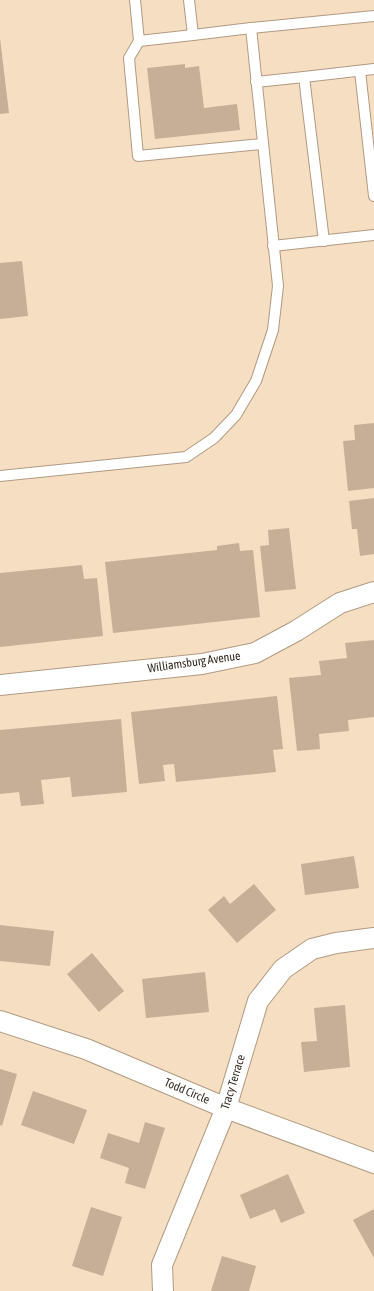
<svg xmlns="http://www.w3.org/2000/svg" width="374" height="1291" font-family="'Asap Condensed',sans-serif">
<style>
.building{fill:#c6af96}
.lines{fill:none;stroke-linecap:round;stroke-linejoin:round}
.lane-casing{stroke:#b19a81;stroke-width:12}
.street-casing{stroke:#b19a81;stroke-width:22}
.lane{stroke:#fff;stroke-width:10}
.street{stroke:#fff;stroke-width:20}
.labels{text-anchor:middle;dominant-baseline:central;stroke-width:3;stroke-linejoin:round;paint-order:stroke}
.street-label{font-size:12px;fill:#362d23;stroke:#fff}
</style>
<rect width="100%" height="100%" fill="#f6dec3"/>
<g class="building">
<polygon points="0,38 9,113 0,114"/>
<polygon points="185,64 185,68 199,66 204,108 237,104 240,130 155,139 147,68"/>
<polygon points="22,261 28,316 0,319 0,263"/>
<polygon points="374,423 374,488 348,491 343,441 355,440 354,425"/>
<polygon points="374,498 374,554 360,556 357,529 352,529 349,501"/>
<polygon points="289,528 296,589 265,592 260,546 269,545 268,530"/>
<polygon points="239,543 240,551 253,550 260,617 113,633 105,562 217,550 217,546"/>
<polygon points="82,565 84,579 97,578 103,636 0,647 0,573"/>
<polygon points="374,640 374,717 348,720 349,731 319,734 320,749 297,751 289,678 321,675 319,661 347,658 345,643"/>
<polygon points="277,696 283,749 273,750 276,772 176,782 174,764 163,765 165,781 139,784 131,712"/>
<polygon points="121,719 127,792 72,797 70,777 41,780 44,804 21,806 19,792 0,794 0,730"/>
<polygon points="354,856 359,888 305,895 301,864"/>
<polygon points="254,884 276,910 237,943 208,910 224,896 230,904"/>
<polygon points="0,925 54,931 50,966 0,961"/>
<polygon points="92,953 124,991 99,1012 67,974"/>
<polygon points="205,972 209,1012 146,1018 142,979"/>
<polygon points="345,1005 350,1067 304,1072 301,1042 317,1041 314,1008"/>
<polygon points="0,1069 17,1074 2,1126 0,1125"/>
<polygon points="33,1091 87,1110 74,1144 21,1125"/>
<polygon points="145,1122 165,1128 145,1189 125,1183 129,1168 100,1158 108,1133 139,1143"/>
<polygon points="288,1174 305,1213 281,1223 275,1209 250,1219 240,1195"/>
<polygon points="91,1207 122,1217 103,1276 72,1266"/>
<polygon points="374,1209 374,1258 353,1220"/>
<polygon points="222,1256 256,1266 249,1291 211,1291"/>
</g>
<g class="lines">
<defs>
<g id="lane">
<polyline points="135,0 139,41 193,35"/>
<polyline points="251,28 374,16"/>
<polyline points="139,41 129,58 138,156 262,144"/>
<polyline points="360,71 374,196"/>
<polyline points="256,82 304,77"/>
<polyline points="324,241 304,77 374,69"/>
<polyline points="273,246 374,235"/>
<polyline points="0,476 186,457 214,438 236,415 256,381 273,330 278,286 251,28 193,35 189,0"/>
</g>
<g id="street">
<polyline points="0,685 202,664 255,653 296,631 340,603 374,592"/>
<polyline points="0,1021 86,1049 226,1108 374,1163"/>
<polyline points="163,1291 162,1265 226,1108 258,1001 283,969 312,949 336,943 374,938"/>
</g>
</defs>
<use href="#lane" class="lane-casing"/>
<use href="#street" class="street-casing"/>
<use href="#lane" class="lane"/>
<use href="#street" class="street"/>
</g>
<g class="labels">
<g class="street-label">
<text transform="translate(194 662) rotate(-8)">Williamsburg Avenue</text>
<text transform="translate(233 1082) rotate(-73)">Tracy Terrace</text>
<text transform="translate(187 1091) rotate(23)">Todd Circle</text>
</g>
</g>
</svg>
